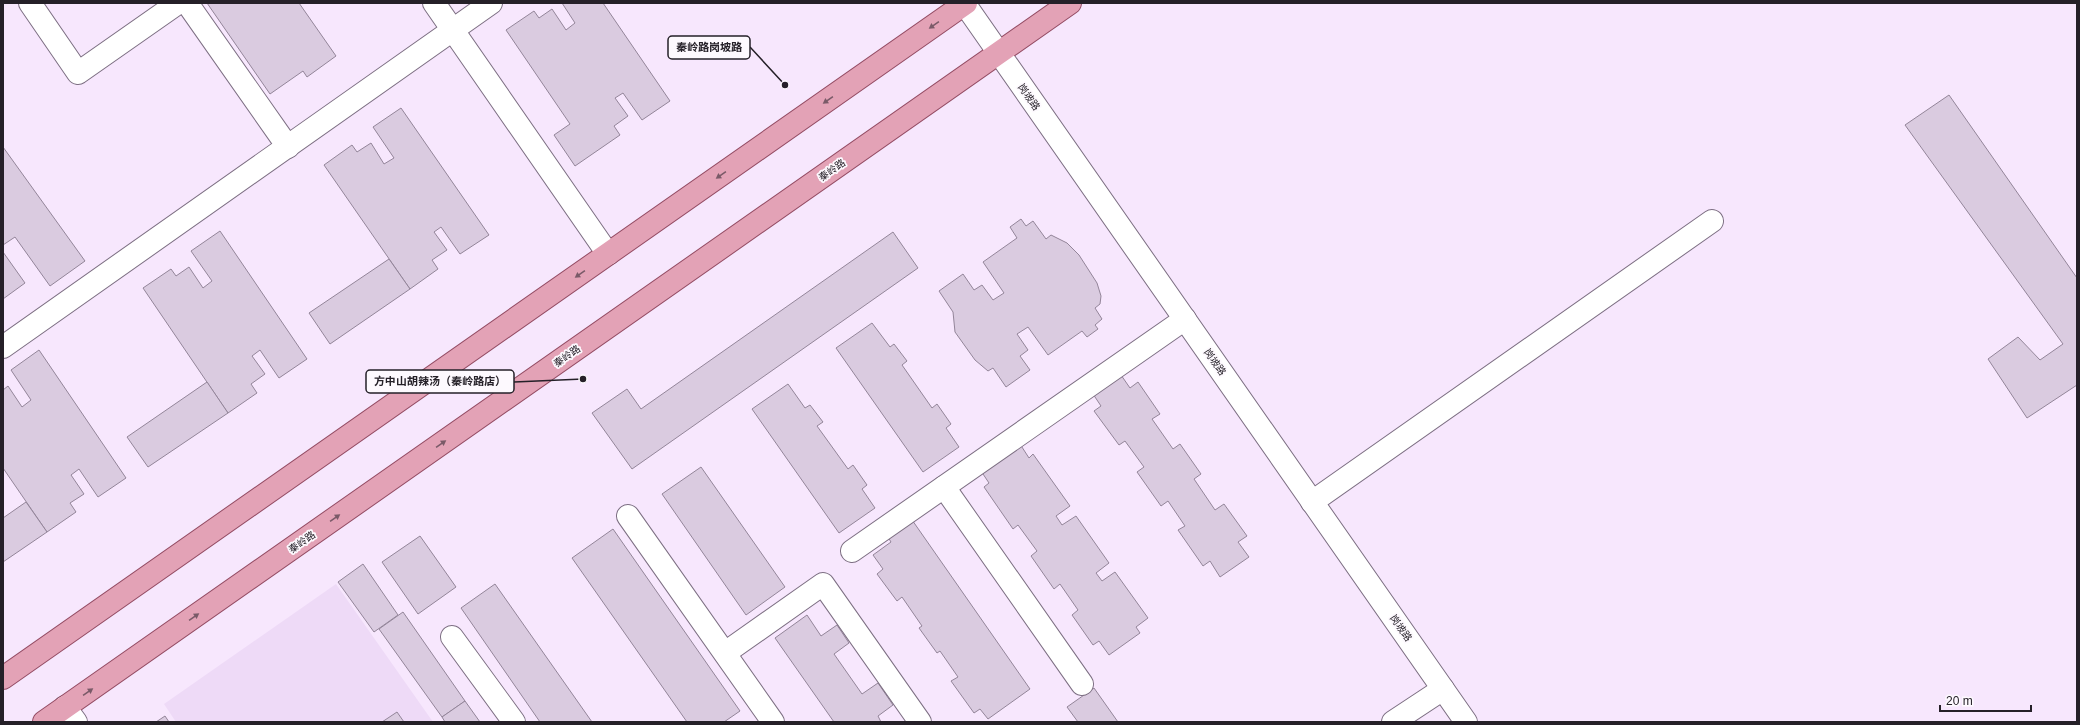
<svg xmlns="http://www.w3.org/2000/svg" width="2080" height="725" font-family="Helvetica,'Noto Sans SC',sans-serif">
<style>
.built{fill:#eedaf7}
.building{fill:#dacbe0;stroke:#938599}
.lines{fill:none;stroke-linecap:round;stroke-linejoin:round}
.minor-casing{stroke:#7d6f83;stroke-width:24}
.major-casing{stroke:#944c64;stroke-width:24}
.minor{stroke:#fff;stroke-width:22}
.major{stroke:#e3a2b6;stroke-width:22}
.oneway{fill:#7a5a68}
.labels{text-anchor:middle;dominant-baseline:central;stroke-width:3.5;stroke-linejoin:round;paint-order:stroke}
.street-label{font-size:10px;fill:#252028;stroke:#fdf9fe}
.leader{fill:none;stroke:#252028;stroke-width:1.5}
.callout-dot{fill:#252028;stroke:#fdf9fe;stroke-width:1.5}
.callout{fill:#fdf9fe;stroke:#252028;stroke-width:1.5}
.callout-label{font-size:11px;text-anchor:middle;font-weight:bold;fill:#252028}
</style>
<rect width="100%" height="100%" fill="#f7e7fd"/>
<polygon class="built" points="336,584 433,722 176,722 164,704"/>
<g class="building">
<polygon points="207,3 299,3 336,56 307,77 303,71 270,94"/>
<polygon points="562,3 603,3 670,101 642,120 623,93 615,98 628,116 614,126 620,135 575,166 554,135 570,124 506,30 534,11 539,18 552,9 566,30 575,23"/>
<polygon points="1949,95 2077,278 2077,385 2027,418 1988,359 2018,337 2040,360 2063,344 1905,125"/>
<polygon points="401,108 489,235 460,254 441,227 434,232 447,250 432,260 438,269 410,289 324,165 352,145 357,152 371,143 384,164 394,158 373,127"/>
<polygon points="3,147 85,261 50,286 15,237 3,245"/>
<polygon points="1021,219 1026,226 1033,221 1046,239 1051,235 1067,243 1079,255 1097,283 1101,296 1100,304 1095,308 1102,319 1095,325 1098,329 1087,337 1082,331 1048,355 1028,327 1017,334 1028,350 1020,356 1030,370 1006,387 993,368 988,371 975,360 955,332 953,312 939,291 963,274 974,290 982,285 993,300 1004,293 983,262 1017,238 1010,227"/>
<polygon points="220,231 307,359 279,378 260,350 252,356 265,374 251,384 257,393 228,413 143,288 171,269 176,276 189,267 203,288 212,281 191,251"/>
<polygon points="893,232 918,268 632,469 592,413 627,389 641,409"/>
<polygon points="3,252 25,283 3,299"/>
<polygon points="389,259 410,289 330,344 309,313"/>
<polygon points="872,323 890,347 894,344 907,361 902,365 932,408 937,404 951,424 946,428 959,447 923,472 836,348"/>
<polygon points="39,350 126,478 98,497 79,469 71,475 84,494 70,503 76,512 47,532 3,468 3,390 8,386 22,407 31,400 11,370"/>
<polygon points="1121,375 1130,388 1138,382 1160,414 1152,419 1173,449 1180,444 1201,474 1194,479 1215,510 1224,504 1247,536 1238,542 1249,557 1220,577 1210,561 1203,566 1178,530 1185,526 1168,501 1161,506 1137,472 1144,467 1125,441 1119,445 1094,411 1101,406 1093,394"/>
<polygon points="207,382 228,413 148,467 127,437"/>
<polygon points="788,384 805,408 810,405 823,422 817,426 848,469 853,465 867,485 862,489 875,508 839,533 752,409"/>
<polygon points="1020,444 1029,458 1033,454 1070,506 1056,516 1062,525 1076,516 1109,563 1096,573 1102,581 1115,572 1148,618 1136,627 1140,633 1109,655 1099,641 1093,645 1072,615 1078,610 1060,584 1054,589 1031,556 1037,551 1018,525 1013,529 984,487 989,483 981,471"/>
<polygon points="701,467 785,587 746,615 662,494"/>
<polygon points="26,502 47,532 3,562 3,518"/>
<polygon points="910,517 1030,689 988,719 980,709 974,713 951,681 958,677 940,651 937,653 919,628 922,626 902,597 897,601 877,574 883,569 873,555 891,542 886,534"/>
<polygon points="613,529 740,711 724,722 687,722 572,558"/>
<polygon points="420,536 456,587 418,614 382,562"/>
<polygon points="363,564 398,615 374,632 338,582"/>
<polygon points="495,584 592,722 540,722 461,608"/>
<polygon points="403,612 465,701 442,717 379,629"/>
<polygon points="807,615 821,636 837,625 849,643 834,654 862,694 878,683 893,705 878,716 881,722 834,722 775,638"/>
<polygon points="1094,688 1118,722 1078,722 1067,707"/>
<polygon points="465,701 480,722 445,722 442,717"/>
<polygon points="397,712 404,722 382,722"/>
<polygon points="165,716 169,722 156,722"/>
</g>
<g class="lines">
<defs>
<g id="minor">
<polyline points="30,3 78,73 178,3"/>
<polyline points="187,3 288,147"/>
<polyline points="434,3 608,254"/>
<polyline points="964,3 1466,722"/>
<polyline points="3,347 491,3"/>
<polyline points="944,487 1082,684"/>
<polyline points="1312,502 1712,221"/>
<polyline points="628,516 773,722"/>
<polyline points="852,551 1185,319"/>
<polyline points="452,637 514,722"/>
<polyline points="725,653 823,584 920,722"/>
<polyline points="65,707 76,722"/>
<polyline points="1393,722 1443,689"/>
</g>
<g id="major">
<polyline points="3,678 966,3"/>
<polyline points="44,722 1070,3"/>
</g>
</defs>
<use href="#minor" class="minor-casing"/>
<use href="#major" class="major-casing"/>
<use href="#minor" class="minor"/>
<use href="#major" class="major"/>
</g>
<defs><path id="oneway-solid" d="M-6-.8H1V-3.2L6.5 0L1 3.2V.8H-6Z"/></defs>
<g class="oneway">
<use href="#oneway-solid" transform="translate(934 25) rotate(145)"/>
<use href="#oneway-solid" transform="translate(828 100) rotate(145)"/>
<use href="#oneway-solid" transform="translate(721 175) rotate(145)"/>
<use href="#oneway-solid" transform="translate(580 274) rotate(145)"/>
<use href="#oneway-solid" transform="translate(441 444) rotate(-35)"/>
<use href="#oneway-solid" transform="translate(335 518) rotate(-35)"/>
<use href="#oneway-solid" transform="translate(194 617) rotate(-35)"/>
<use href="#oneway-solid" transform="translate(88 692) rotate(-35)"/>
</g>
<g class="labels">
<g class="street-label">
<text transform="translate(1029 97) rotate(55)">岗坡路</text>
<text transform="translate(832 170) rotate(-35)">秦岭路</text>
<text transform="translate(567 356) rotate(-35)">秦岭路</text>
<text transform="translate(1215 362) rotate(55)">岗坡路</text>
<text transform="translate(302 542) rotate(-35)">秦岭路</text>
<text transform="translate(1401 628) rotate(55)">岗坡路</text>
</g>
</g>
<path class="leader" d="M785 85L750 47M583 379L514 382"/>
<g class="callout-dot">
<circle cx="785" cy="85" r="4"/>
<circle cx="583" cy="379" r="4"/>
</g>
<g class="callout">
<rect x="668" y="36" width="82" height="23" rx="4"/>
<rect x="366" y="370" width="148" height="23" rx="4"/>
</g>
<g class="callout-label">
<text x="709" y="51">秦岭路岗坡路</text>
<text x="440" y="385">方中山胡辣汤（秦岭路店）</text>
</g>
<rect width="2080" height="725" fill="none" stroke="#252028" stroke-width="8"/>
<path d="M1940 705v6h91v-6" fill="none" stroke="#252028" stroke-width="2"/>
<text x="1946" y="705" font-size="12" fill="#252028" stroke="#fdf9fe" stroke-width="3" paint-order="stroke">20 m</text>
</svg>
